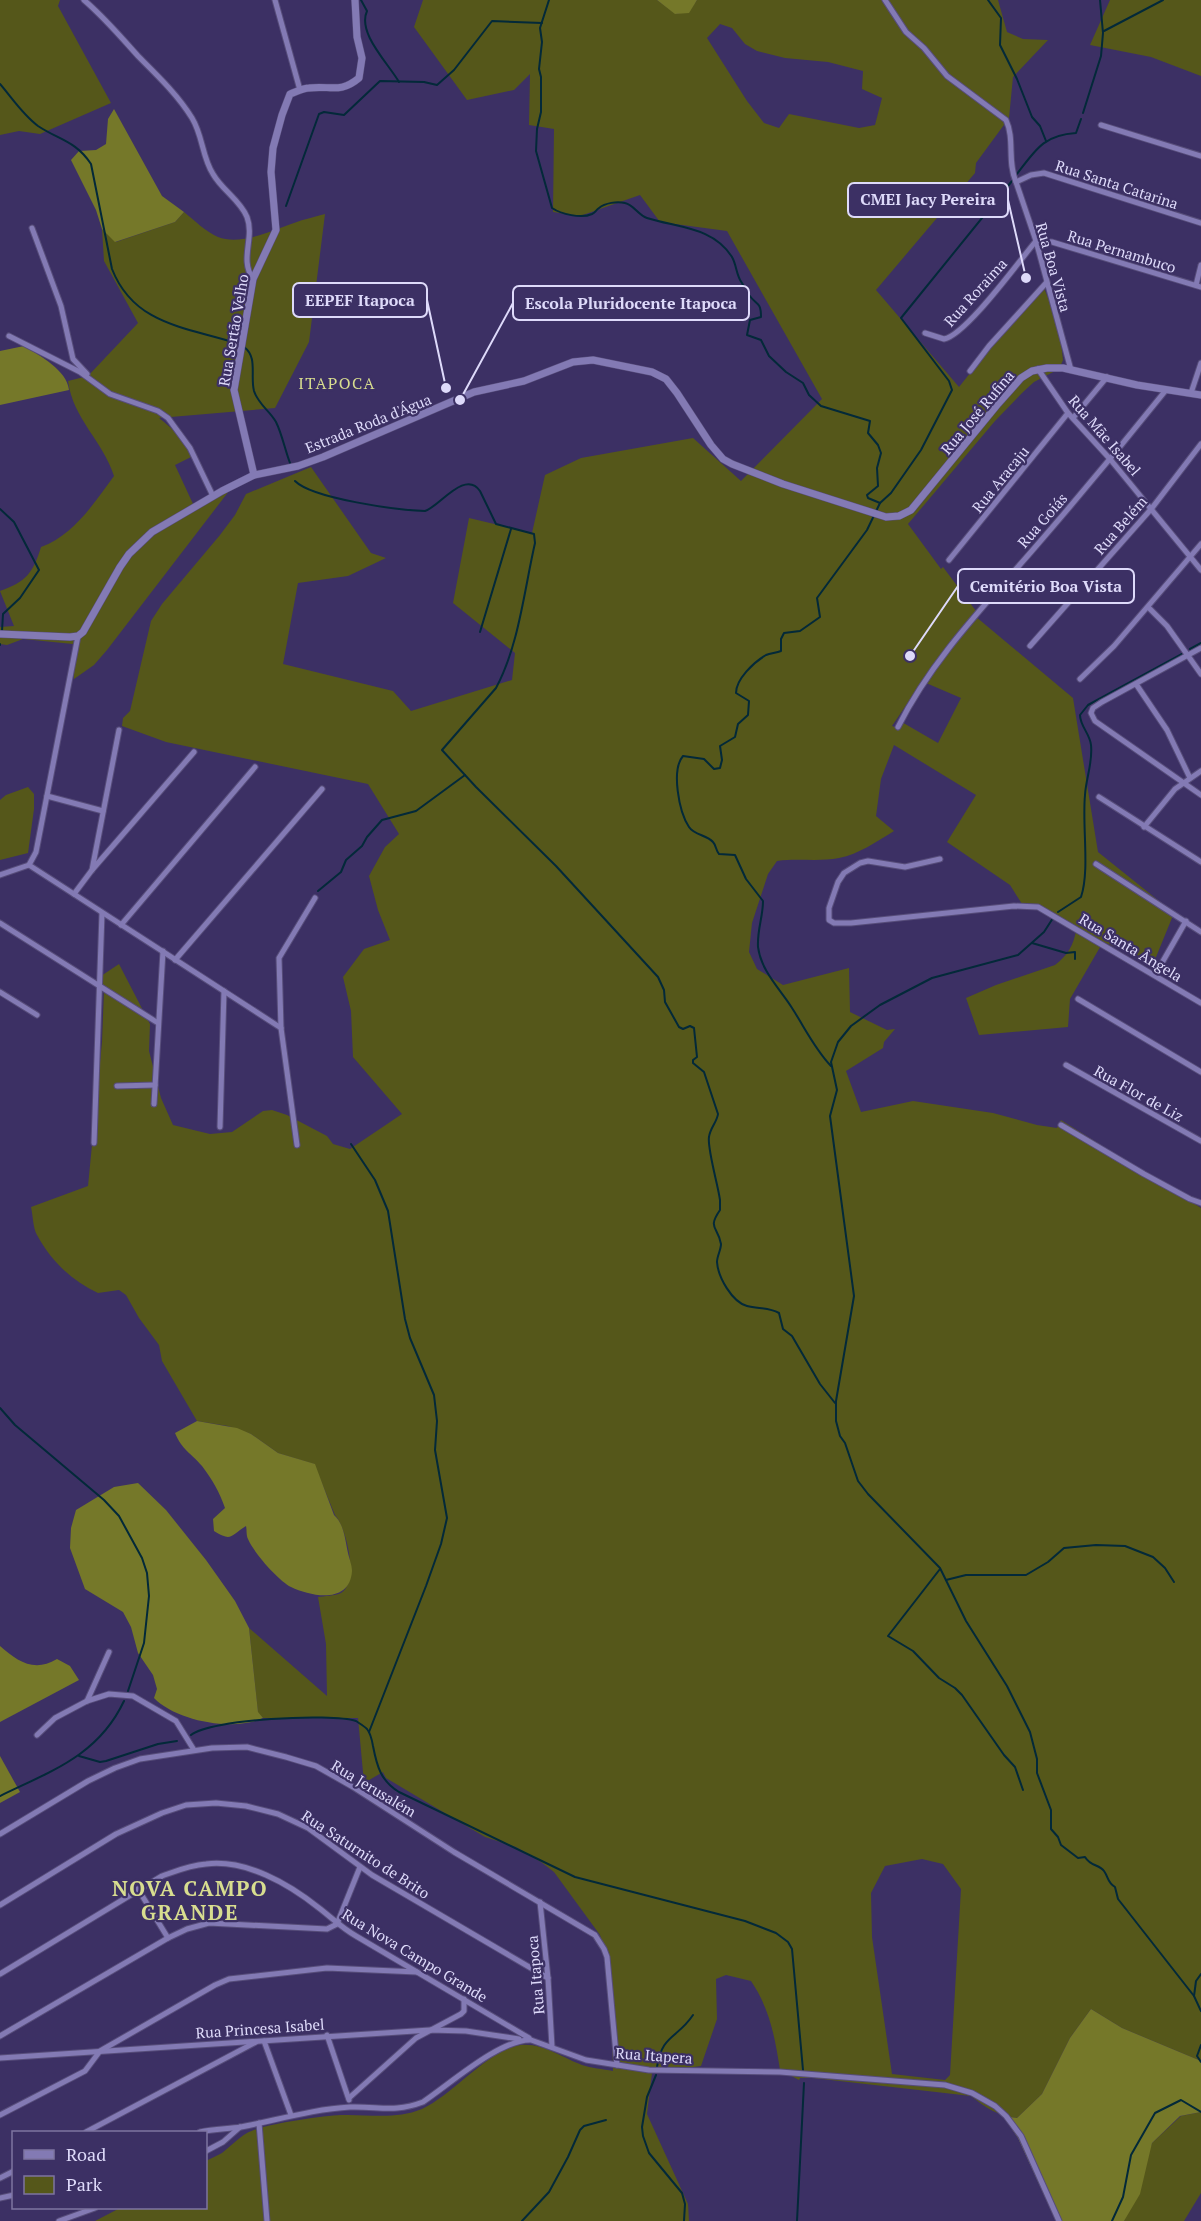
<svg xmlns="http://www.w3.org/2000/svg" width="1201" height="2221" font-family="'PT Serif',serif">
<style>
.green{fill:#55571a;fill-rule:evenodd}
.forest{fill:#757829}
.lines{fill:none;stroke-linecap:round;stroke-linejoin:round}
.stream{stroke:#032939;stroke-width:2}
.minor-casing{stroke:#574d7a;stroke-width:7}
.tertiary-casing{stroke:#574d7a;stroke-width:8}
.minor{stroke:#837ab4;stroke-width:5}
.tertiary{stroke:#837ab4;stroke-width:7}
.labels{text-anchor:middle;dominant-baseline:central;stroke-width:4.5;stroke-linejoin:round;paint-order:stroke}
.street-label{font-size:15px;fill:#dedafa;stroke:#3c3064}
.neighbourhood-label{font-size:16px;letter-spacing:1.5px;fill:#d8dd8f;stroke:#3c3064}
.district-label{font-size:21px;font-weight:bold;letter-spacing:1.5px;fill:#d8dd8f;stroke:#3c3064}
.leader{fill:none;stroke:#dedafa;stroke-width:2}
.callout-dot{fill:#dedafa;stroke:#3c3064;stroke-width:2}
.callout{fill:#3c3064;stroke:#dedafa;stroke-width:2}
.callout-label{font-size:16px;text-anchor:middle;font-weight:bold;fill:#dedafa}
</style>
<rect width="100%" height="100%" fill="#3c3064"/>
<g class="green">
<polygon points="0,0 60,0 58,6 111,103 40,134 19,131 0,135"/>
<path d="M423,0H657L676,14L689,11L697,0H998L1007,32L1023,39L1048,40L1013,77L1009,118L976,163L975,173L876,290L959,387L1042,283L1059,325L1063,360L1059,369L1034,382L1022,393L995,421L908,524L941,569L943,567L976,611L932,667L892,726L895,727L900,721L938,743L961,698L926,683L975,616L1073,698L1098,852L1174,913L1154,962L1103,942L1070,999L1068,1027L979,1035L966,998L996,985L1055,965C1067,956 1074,945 1076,930L1048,910L1022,904L1010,885L947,842L976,795L894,745L881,779L876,816L894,831C876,842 859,854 839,858C819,862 797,858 777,861L768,874L752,923L749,952L757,969L783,985L849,968L850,1012L887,1030L895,1029L884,1042L883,1048L846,1071L861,1112L913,1101L993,1113L1037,1125L1057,1128L1061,1120L1201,1208V2061L1122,2028L1091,2009L1070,2038L1042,2094L1017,2118C998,2116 986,2108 971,2096L813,2078H800L799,2080L780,2070C775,2038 770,2009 751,1981L726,1975L716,1979L717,2019L701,2066L652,2073L647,2114L688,2204L689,2221H95L120,2208H206V2161C211,2158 217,2156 222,2153C230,2147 238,2138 247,2133C262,2124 322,2116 341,2115C368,2114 395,2120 422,2109C453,2095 489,2049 521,2045C543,2043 563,2058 582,2065C591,2068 603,2069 613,2071L610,1964L600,1935L554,1872L541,1862L516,1847L485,1837L386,1778L383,1772L364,1783L358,1718H263L258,1713L249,1628L327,1696L326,1644L318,1597C324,1596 335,1596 341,1593C360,1582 346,1527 335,1515L314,1464L278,1453L251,1434L228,1426L197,1421L162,1361L159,1345L139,1318L126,1295L119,1290L98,1293C72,1281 51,1261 37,1235C33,1228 33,1216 31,1207L88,1186L102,1042L104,990L98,978L119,964L150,1024L149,1051L161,1098L173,1125L210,1134L232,1132L263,1111L272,1110L287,1115L327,1136L333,1144L350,1149L402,1114L353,1057L351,1011L343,977L364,949L390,940L378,910L369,876L385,847L399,834L368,784L166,742L122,726L123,718L130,711L151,621L162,604L220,535L235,515L246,494L311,467L371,553L386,558L348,576L298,583L283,664L393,691L411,711L512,680L515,653L453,603L469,518L532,533L545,475L581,458L693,438L741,481L822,399L727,231L660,222L640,195L580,216L553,212L554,129L529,125L530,74L514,90L467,100L414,27ZM720,24L732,28L745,44L757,51L785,58L828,62L863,71L862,89L882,98L875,125L859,128L789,114L779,128L764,123L747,101L707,38ZM922,1859L943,1864L961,1889L950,2075L945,2080L892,2074L872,1937L871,1893L885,1866Z"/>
<polygon points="1110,0 1201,0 1201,76 1151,57 1090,45"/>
<path d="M184,212C194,220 206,232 218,237C241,246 273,230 294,223C304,219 315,217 325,214L309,342L275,408L159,418C175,431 183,437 191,457L175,465L194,506L229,491L107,650L94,665L74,679L73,644L23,639L7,645L0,644V627L14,626L0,591C26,582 33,573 41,547C74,535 94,503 114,476C103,441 73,419 68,381L88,376L138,323L104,261L102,229L116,242L175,222Z"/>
<polygon points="28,787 34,794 34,809 28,853 0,860 0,800 6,795"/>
<polygon points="1201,2112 1201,2193 1184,2221 1124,2221 1152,2143 1181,2116"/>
</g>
<g class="forest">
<polygon points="657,0 697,0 689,13 675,14"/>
<polygon points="114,109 162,196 184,212 175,222 115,242 102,229 96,210 71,160 79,151 96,150 106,144 108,119"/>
<path d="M24,346C40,356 67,370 69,390L0,405V351Z"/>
<path d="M197,1421L237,1428L251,1434L278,1453L315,1464L334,1515C344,1524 345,1539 348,1553C349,1558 352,1565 352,1571C350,1604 312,1597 291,1587C278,1580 254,1553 248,1539C246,1535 247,1530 246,1526C230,1536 232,1542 214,1531L213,1519L225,1508C220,1493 212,1479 202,1466C191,1453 182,1450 175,1433Z"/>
<path d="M138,1483L166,1510L206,1560L235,1601L249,1628L258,1712L263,1718C234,1732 176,1721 154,1698L157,1689L153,1675L138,1653L131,1627L123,1612L85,1589L70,1548L71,1528L76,1510L114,1487Z"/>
<path d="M0,1646C17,1661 34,1673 57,1659L70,1666L79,1680L0,1722Z"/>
<polygon points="0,1756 20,1792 0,1803"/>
<polygon points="1091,2009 1122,2028 1201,2061 1201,2112 1180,2116 1152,2143 1140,2194 1124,2221 1056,2221 1018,2138 1003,2116 1017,2118 1042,2094 1070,2038"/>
</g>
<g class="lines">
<g class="stream">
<path d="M361,0L367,11C357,33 388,63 399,82"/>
<path d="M549,0L540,28L542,42L539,69L541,77V112L537,129L536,151L552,208C561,214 581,219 592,214C596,212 595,211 599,208C605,203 617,201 625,203C634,205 638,215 647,218C679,228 713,227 732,257C737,266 736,275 742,283C744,287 746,291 749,295C756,305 761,301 761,317L750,320L747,335L761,340L769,356L786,372L803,383L809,395L821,406L870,421L868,433L878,445L881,453L877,468L878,486L867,495L868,498L880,503"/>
<polyline points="988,0 1001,18 1000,45 1017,79 1032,117 1040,126 1046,141"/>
<polyline points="1104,31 1163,0"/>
<path d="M0,84C12,98 23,115 38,126C59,140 76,141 91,164L112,269C134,325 186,327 236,343"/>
<polyline points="1083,113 1101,56 1103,33 1100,0"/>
<path d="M1017,174C1036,149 1044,135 1076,133L1081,119"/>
<polyline points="286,206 319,114 324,112 344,115 380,81 424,82 437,85 454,70 492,21 542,23"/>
<path d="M244,347C258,357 250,376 254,391C258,404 270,411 276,422C282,434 285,450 290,463"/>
<path d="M295,481C313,499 398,510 425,511C439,507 465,469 480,491L496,524L534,534L535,543C524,591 519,645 496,688L442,750L476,787L556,866L658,977L664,990L665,1002L679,1027L683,1029L690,1026L694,1028L697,1057L693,1060V1063L704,1072L718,1114C717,1122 710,1128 709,1137C707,1148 718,1185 720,1200V1210C707,1229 718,1226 721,1244C721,1250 717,1256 717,1262C718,1277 732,1302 747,1306C758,1309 768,1307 779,1313L783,1329L792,1336L820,1384L835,1403"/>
<polyline points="0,509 14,522 39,570 20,598 3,614 2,631"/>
<polyline points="480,632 511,529"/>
<polyline points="0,645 0,644"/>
<polyline points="1190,649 1201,643"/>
<polyline points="318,891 341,872 346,860 362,846 367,837 382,820 416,811 465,775"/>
<path d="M1058,912L1081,897C1090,870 1082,826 1085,795C1086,778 1093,762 1091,745C1090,734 1080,726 1080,715L1088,705L1182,654"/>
<path d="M1053,918L1044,932L1018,955L932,978L880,1005L851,1026L838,1042L831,1062L837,1090L830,1116L854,1296L836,1401V1421L840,1436L845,1443L858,1481L868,1494L940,1568L966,1621L1007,1686L1030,1732L1037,1759V1773L1051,1810V1829L1058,1837L1061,1845L1078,1858L1085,1857C1091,1867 1099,1864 1104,1871C1109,1878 1107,1882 1115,1887L1118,1899L1194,1996L1201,2011"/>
<polyline points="1032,943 1066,953 1075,952 1075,959"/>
<path d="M831,1066C814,1048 805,1028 792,1008C780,989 761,971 758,947C757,930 763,917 763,901L746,879L735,855L719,854C716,851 716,845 713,842C707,835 694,835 689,827C679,812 671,770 683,756L704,759L714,769L720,768L722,760L720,746L735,737L738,724L748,715L749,701L736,693C736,679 754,662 766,655C771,653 776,653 781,651V639L784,633L800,631L820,617L817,598L867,530L880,503L891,493L921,450L952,390L949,381L901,318L1012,181"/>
<polyline points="351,1144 375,1180 388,1211 405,1319 410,1338 434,1395 437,1421 435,1450 447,1518 441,1544 426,1586 369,1732"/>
<polyline points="0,1408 15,1425 104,1500 119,1516 142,1558 147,1573 149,1596 144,1643 128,1691"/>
<polyline points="940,1569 888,1636 913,1651 939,1678 955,1688 962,1695 1004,1755 1015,1767 1023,1790"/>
<polyline points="946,1580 966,1575 1026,1575 1048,1562 1064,1548 1096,1545 1125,1546 1153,1557 1165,1568 1174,1582"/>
<path d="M191,1735C210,1719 331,1713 356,1721C359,1723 364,1726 367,1729C371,1734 372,1740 373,1746C377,1767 381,1781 399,1792L575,1877L745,1921L776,1933L788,1942L792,1949L803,2070"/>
<polyline points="79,1756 100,1762 106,1761 158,1744 177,1741"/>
<path d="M0,1796C51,1771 98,1756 124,1701"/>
<polyline points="1194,1996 1196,1981 1201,1974"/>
<polyline points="1201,2045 1197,2056 1201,2062"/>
<path d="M657,2067C662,2034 677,2039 693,2015"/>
<polyline points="656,2075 647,2097 642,2127 643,2136 649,2153 682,2193 685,2204 684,2221"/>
<polyline points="522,2221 549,2192 568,2157 580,2130 584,2126 606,2120"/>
<polyline points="797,2221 804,2083"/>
<polyline points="1112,2221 1123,2197 1131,2155 1155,2113 1181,2100 1201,2112"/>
</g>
<defs>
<g id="minor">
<path d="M84,0C104,17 121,37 138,56C157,75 178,95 192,118C203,136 202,157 213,174C222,190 240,200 247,217C255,238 239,259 253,279"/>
<polyline points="275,0 300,90"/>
<path d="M885,0L906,32L924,48L947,76L1006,120C1015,139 1007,162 1016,182"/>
<polyline points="1101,125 1201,156"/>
<polyline points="32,228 61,306 73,359 87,374"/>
<polyline points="1196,285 1201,265"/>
<path d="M925,333L944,339C966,335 1019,261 1036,241L1052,242L1201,287"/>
<polyline points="9,336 80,372 110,394 158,411 168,418 190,448 213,496"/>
<polyline points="1038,369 1068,413 1110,459 1201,570"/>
<polyline points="1071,370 1036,241 1016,182 1031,175 1044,173 1201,223"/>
<polyline points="970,371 989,346 1046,283"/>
<polyline points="1191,393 1201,363"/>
<polyline points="1073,418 1107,377"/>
<polyline points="949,560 1068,413"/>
<polyline points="1148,607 1167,626 1201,674"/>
<polyline points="1030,646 1152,508 1201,444"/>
<polyline points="1201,648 1102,702 1093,708 1091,713 1095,721 1201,795"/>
<polyline points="1080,679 1114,646 1201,544"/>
<polyline points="1136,684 1167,730 1190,778"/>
<path d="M898,727C931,661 983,607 1031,552C1077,499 1122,445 1166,390"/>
<polyline points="47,796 103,811"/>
<polyline points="1099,797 1201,862"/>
<polyline points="1144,827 1175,789 1201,771"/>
<polyline points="940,859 905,867 868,861 860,863 844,873 838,882 829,908 829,920 834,923 851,923 1014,906 1038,907 1201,1003"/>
<polyline points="1096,864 1201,932"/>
<polyline points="29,865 281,1028"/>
<polyline points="92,870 119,730"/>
<polyline points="0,875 29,865 36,852 78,636"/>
<polyline points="74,894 92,870 194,752"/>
<polyline points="0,923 158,1023"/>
<polyline points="121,925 255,767"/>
<polyline points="175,960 322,789"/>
<polyline points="1155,975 1186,921"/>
<polyline points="0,992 37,1015"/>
<polyline points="1078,999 1201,1072"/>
<polyline points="1066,1065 1201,1141"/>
<polyline points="117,1086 155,1085"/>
<polyline points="154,1104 163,951"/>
<polyline points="1061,1125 1144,1174 1190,1199 1201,1203"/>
<polyline points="220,1127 224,991"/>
<polyline points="94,1143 102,913"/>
<polyline points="297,1145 281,1028 279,958 315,898"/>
<polyline points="87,1701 109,1652"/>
<polyline points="37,1735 55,1718 87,1701 109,1694 133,1696 176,1721 194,1750"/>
<polyline points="0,1834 88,1781 115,1768 140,1759 212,1748 247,1747 286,1757 316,1766 353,1787 454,1852 595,1935 604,1949 607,1957 617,2065"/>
<polyline points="138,1889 168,1938"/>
<polyline points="540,1902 548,1978 552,2047"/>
<polyline points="0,1905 116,1834 162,1813 186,1805 216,1803 246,1806 278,1814 308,1828 372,1875 548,1978"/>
<path d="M0,1974L162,1876C176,1871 190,1865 206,1864C246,1859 289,1884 319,1908C332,1918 342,1928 356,1936L529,2038"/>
<polyline points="327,2035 349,2100"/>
<polyline points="0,2036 168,1938 187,1929 209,1923 327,1929 337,1924 360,1867"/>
<polyline points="264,2041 291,2115"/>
<polyline points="0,2058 430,2030 466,2031 519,2039"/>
<polyline points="349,2098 416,2038 461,2014 464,2011 464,1999"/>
<polyline points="0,2115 85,2071 100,2051 215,1985 229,1979 327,1968 417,1972"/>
<polyline points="259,2123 267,2221"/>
<polyline points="86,2132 256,2042"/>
<path d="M200,2132C214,2129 228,2129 241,2127C277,2120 314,2109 350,2107C379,2106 394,2113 423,2102C450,2084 500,2039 531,2040L586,2060L649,2070L780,2072L945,2085L972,2093L995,2106L1006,2116L1021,2136L1059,2221"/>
<polyline points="206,2151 223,2142 240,2127"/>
<polyline points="0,2178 14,2171"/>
<polyline points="0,2198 14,2195"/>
<polyline points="59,2221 95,2208"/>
</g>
<g id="tertiary">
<path d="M254,475L234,390L253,279L276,230L271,172L273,148L282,115L290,94C296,92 303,88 309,88C330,85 340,94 359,78L362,58L357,37L355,0"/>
<polyline points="0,634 70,637 78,636 83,632 120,567 129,554 152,532 222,491 254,475 298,466 323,457 474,392 524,381 573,362 593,360 652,372 666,379 677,393 711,445 723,459 732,464 783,484 886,517 899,516 911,510 997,405 1021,378 1032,371 1047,368 1063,368 1137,385 1201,395"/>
</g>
</defs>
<use href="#minor" class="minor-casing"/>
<use href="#tertiary" class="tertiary-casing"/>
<use href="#minor" class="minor"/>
<use href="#tertiary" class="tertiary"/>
</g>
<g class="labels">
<g class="street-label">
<text transform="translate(1117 184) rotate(18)">Rua Santa Catarina</text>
<text transform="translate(1122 251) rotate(17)">Rua Pernambuco</text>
<text transform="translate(1054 267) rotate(74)">Rua Boa Vista</text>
<text transform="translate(975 292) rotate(-48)">Rua Roraima</text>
<text transform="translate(233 330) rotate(-80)">Rua Sertão Velho</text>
<text transform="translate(977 412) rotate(-50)">Rua José Rufina</text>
<text transform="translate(368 423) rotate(-22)">Estrada Roda d'Água</text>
<text transform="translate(1105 435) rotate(49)">Rua Mãe Isabel</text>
<text transform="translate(1000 479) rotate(-51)">Rua Aracaju</text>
<text transform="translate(1042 520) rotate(-49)">Rua Goiás</text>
<text transform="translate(1120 525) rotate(-49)">Rua Belém</text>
<text transform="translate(1131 947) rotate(31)">Rua Santa Ângela</text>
<text transform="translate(1139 1093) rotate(29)">Rua Flor de Liz</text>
<text transform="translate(374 1788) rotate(31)">Rua Jerusalém</text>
<text transform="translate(366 1854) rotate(33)">Rua Saturnito de Brito</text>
<text transform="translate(415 1955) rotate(31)">Rua Nova Campo Grande</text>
<text transform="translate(535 1975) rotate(-95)">Rua Itapoca</text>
<text transform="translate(260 2028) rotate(-4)">Rua Princesa Isabel</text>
<text transform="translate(654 2055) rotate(4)">Rua Itapera</text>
</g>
<g class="neighbourhood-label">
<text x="337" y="383">ITAPOCA</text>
</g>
<g class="district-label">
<text x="190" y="1888">NOVA CAMPO<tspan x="190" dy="24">GRANDE</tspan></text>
</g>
</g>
<path class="leader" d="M1026 278L1008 200M446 388L427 300M460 400L513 303M910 656L958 586"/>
<g class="callout-dot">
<circle cx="1026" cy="278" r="6"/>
<circle cx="446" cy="388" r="6"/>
<circle cx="460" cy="400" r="6"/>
<circle cx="910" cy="656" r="6"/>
</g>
<g class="callout">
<rect x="848" y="183" width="160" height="34" rx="6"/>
<rect x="293" y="283" width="134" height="34" rx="6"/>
<rect x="513" y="286" width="236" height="34" rx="6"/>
<rect x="958" y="569" width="176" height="34" rx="6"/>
</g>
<g class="callout-label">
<text x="928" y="205">CMEI Jacy Pereira</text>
<text x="360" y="306">EEPEF Itapoca</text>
<text x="631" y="309">Escola Pluridocente Itapoca</text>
<text x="1046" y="592">Cemitério Boa Vista</text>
</g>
<rect x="12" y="2131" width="195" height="78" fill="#3c3064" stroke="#7d74a0" stroke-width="1.5"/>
<rect x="24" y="2150" width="30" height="9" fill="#837ab4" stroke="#7d74a0" stroke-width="1.5"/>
<text x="66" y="2161" font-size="18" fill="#dedafa">Road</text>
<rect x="24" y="2176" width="30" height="18" fill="#55571a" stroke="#7d74a0" stroke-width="1.5"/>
<text x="66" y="2191" font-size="18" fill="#dedafa">Park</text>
</svg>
